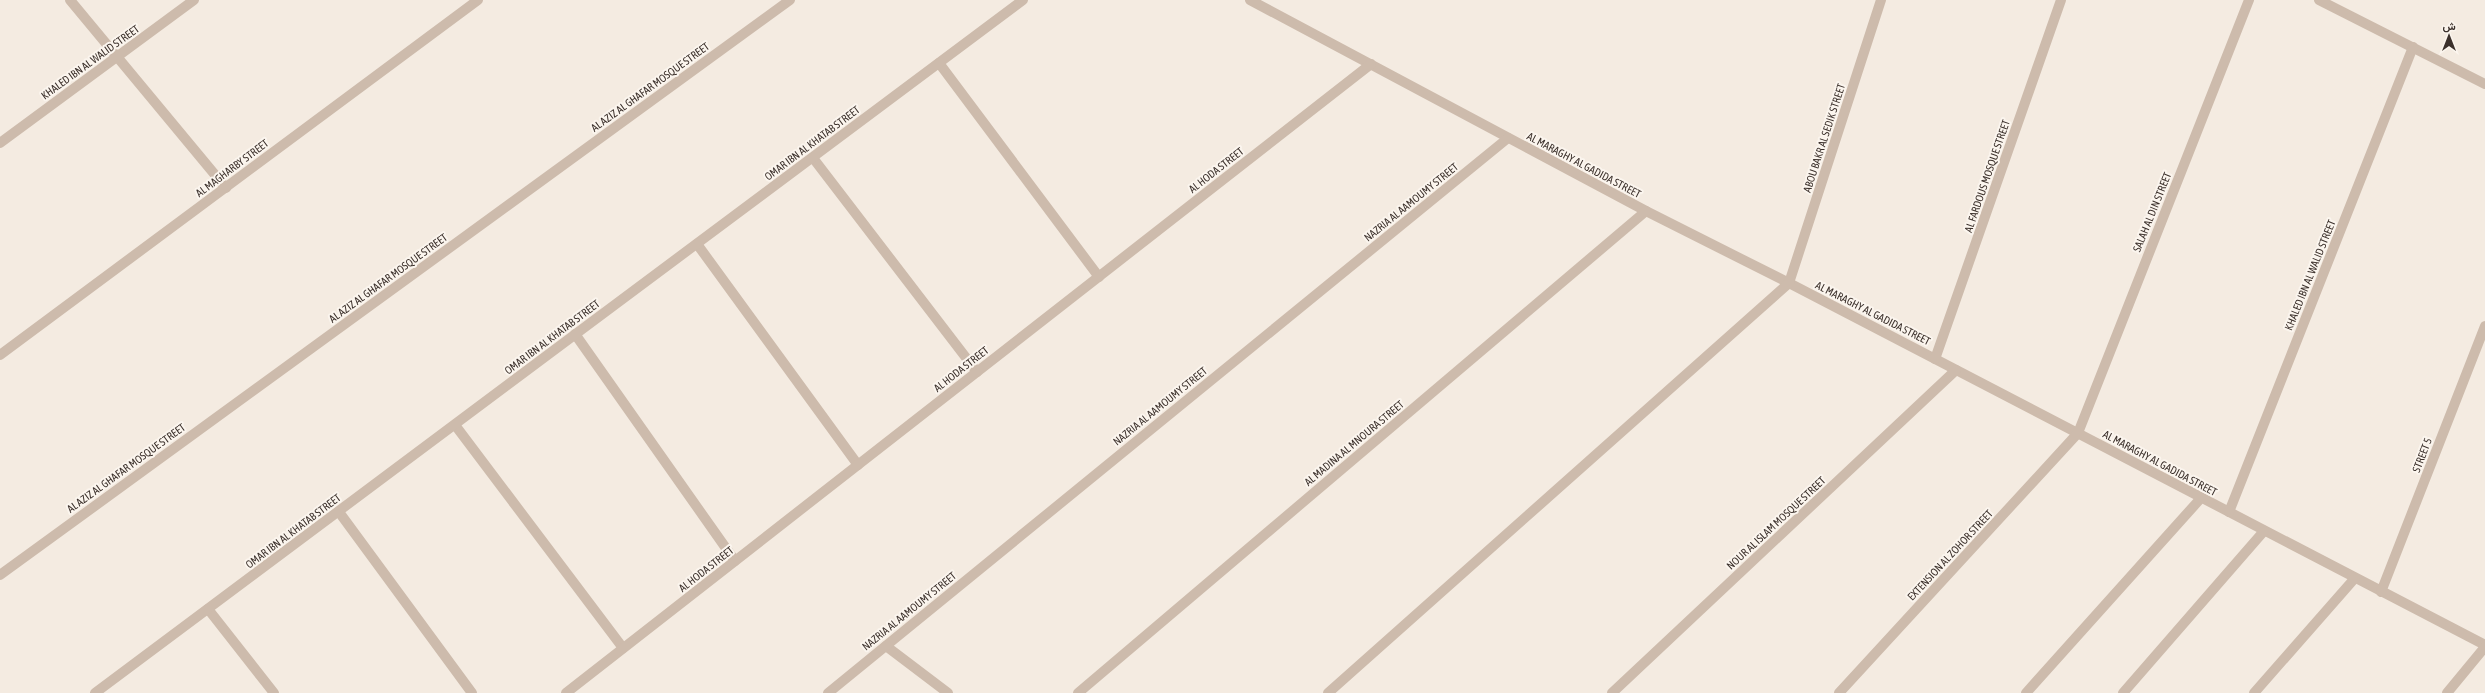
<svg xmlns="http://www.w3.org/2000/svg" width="2485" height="693" font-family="'Asap Condensed',Vazirmatn,sans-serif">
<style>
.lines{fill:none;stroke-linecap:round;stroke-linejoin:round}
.street{stroke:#cdbbac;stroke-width:10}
.labels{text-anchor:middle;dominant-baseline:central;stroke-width:4;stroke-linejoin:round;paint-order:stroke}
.street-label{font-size:11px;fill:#3b302b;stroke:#fbf5ee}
</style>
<rect width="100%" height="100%" fill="#f4ebe1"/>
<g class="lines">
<g class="street">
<polyline points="70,0 226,188"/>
<polyline points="1250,0 1646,211 1789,283 2485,645"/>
<polyline points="2319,0 2485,84"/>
<polyline points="939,63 1099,277"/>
<polyline points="0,143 194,0"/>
<polyline points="813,158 977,372"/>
<polyline points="697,244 858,465"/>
<polyline points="575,334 735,561"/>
<polyline points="0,355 478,0"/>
<polyline points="1935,359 2061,0"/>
<polyline points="455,425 623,648"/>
<polyline points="339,512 472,693"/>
<polyline points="2229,512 2413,47"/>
<polyline points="0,575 790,0"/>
<polyline points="2381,592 2485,326"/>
<polyline points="208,609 274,693"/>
<polyline points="886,646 948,693"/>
<polyline points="95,693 1023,0"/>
<polyline points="566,693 1371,64"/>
<polyline points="828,693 1508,138"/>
<polyline points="1078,693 1646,211"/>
<polyline points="1328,693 1789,283 1881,0"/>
<polyline points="1612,693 1956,370"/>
<polyline points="1839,693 2078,433 2249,0"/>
<polyline points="2026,693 2201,498"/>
<polyline points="2123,693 2264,531"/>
<polyline points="2254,693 2355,578"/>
<polyline points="2447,693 2485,647"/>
</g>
</g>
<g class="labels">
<g class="street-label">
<text transform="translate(90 62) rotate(-36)">KHALED IBN AL WALID STREET</text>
<text transform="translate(650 87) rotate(-36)">AL AZIZ AL GHAFAR MOSQUE STREET</text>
<text transform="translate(1824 138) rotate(-72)">ABOU BAKR AL SEDIK STREET</text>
<text transform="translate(812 143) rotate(-37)">OMAR IBN AL KHATAB STREET</text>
<text transform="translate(1584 165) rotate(28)">AL MARAGHY AL GADIDA STREET</text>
<text transform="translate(232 168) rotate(-37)">AL MAGHARBY STREET</text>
<text transform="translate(1216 170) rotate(-38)">AL HODA STREET</text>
<text transform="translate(1987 176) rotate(-71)">AL FARDOUS MOSQUE STREET</text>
<text transform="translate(1411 202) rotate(-39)">NAZRIA AL AAMOUMY STREET</text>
<text transform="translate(2152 212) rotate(-68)">SALAH AL DIN STREET</text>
<text transform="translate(2310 275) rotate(-68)">KHALED IBN AL WALID STREET</text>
<text transform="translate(388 278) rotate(-36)">AL AZIZ AL GHAFAR MOSQUE STREET</text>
<text transform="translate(1873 313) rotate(27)">AL MARAGHY AL GADIDA STREET</text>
<text transform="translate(552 337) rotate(-37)">OMAR IBN AL KHATAB STREET</text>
<text transform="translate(961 369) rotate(-38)">AL HODA STREET</text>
<text transform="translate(1160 406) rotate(-39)">NAZRIA AL AAMOUMY STREET</text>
<text transform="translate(1354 443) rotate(-40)">AL MADINA AL MNOURA STREET</text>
<text transform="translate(2422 455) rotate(-69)">STREET 5</text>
<text transform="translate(2160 463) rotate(28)">AL MARAGHY AL GADIDA STREET</text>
<text transform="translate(126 468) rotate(-36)">AL AZIZ AL GHAFAR MOSQUE STREET</text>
<text transform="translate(1776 523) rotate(-43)">NOUR AL ISLAM MOSQUE STREET</text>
<text transform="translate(293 531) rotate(-37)">OMAR IBN AL KHATAB STREET</text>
<text transform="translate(1950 555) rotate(-47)">EXTENSION AL ZOHOR STREET</text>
<text transform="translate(706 569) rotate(-38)">AL HODA STREET</text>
<text transform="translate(909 611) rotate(-39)">NAZRIA AL AAMOUMY STREET</text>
</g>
</g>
<g transform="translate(2449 36)" stroke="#fbf5ee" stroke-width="3" paint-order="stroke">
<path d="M0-3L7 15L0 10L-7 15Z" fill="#3b302b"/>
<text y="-6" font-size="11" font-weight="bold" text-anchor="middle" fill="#3b302b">ش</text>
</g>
</svg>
